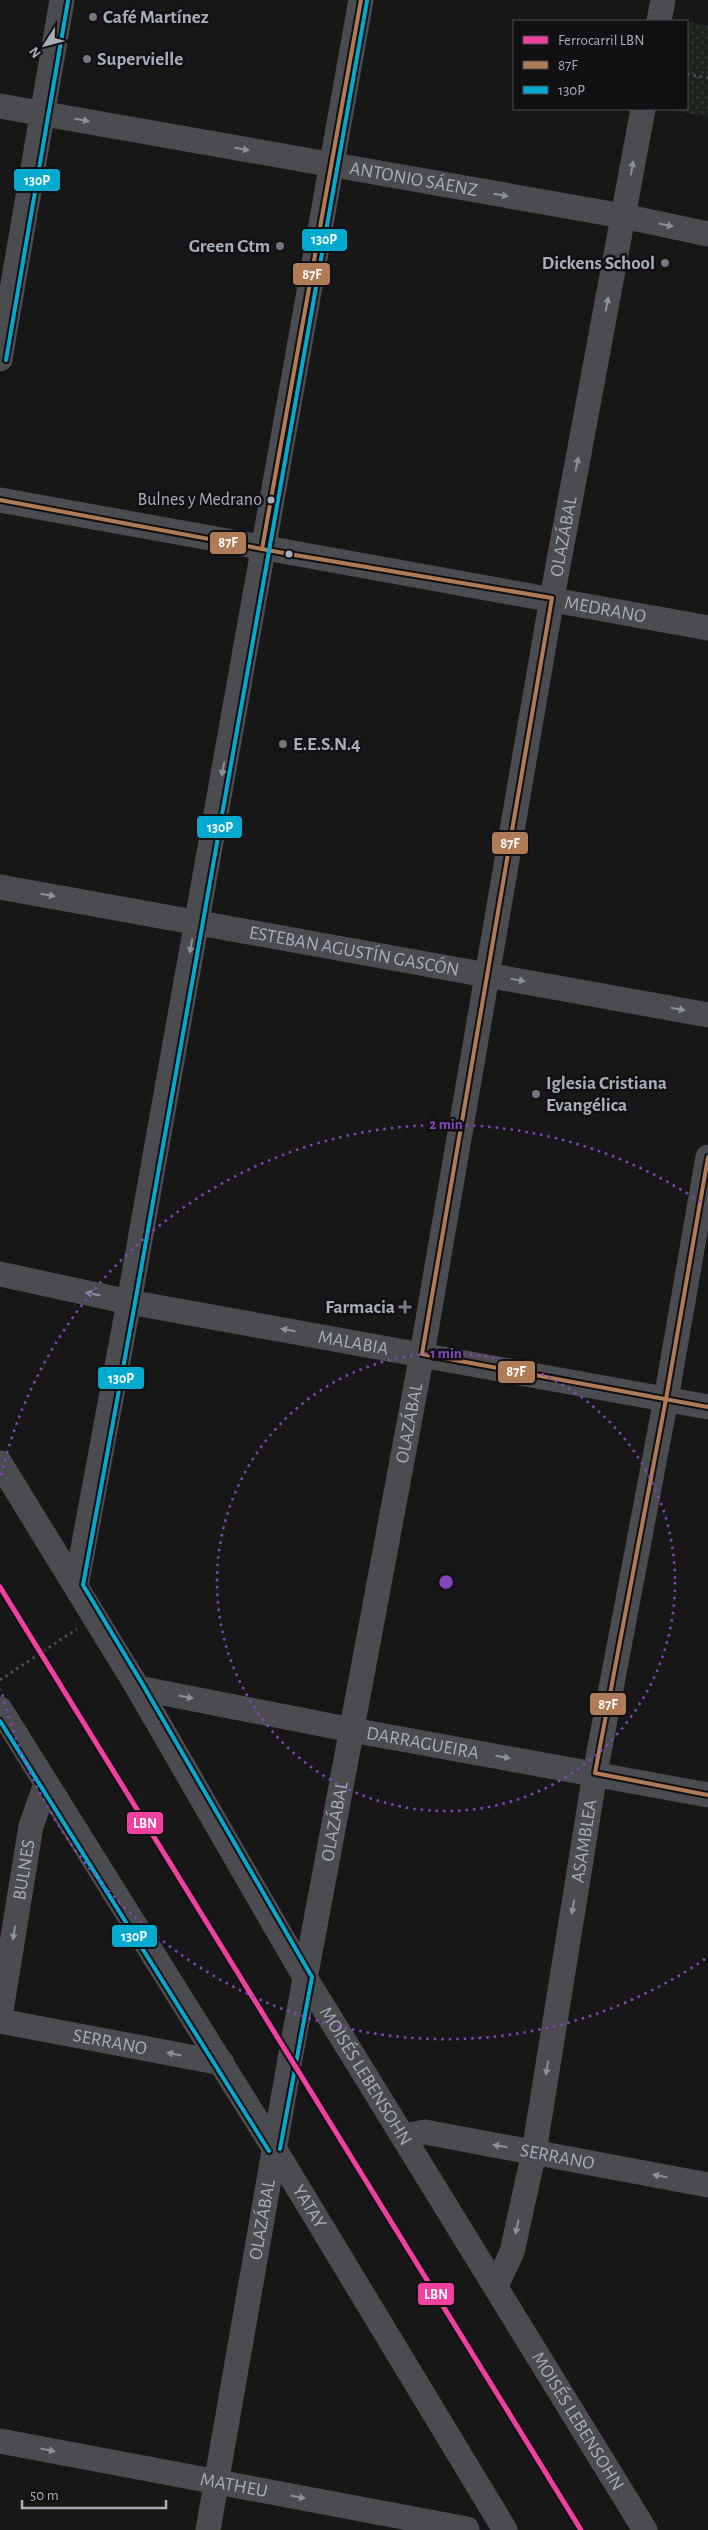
<svg xmlns="http://www.w3.org/2000/svg" width="708" height="2530" font-family="'Alegreya Sans',sans-serif">
<style>
.park{fill:url(#park-dots)}
.lines{fill:none;stroke-linecap:round;stroke-linejoin:round}
.path{stroke:#4d4e52;stroke-width:3;stroke-dasharray:2.5 4;stroke-linecap:butt}
.minor{stroke:#4b4c50;stroke-width:25}
.bus-1-casing{stroke:#111113;stroke-width:8}
.bus-2-casing{stroke:#111113;stroke-width:8}
.bus-1{stroke:#b07c57;stroke-width:4}
.bus-2{stroke:#00a9ce;stroke-width:4}
.rail-1-casing{stroke:#111113;stroke-width:9}
.rail-1{stroke:#f240a1;stroke-width:5}
.oneway{fill:#8c9099}
.ring{fill:none;stroke:#8446be;stroke-width:2.5;stroke-dasharray:2.5 5}
.poi-dot{fill:#757880;stroke:#111113;stroke-width:2}
.bus-dot{fill:#a8adb8;stroke:#111113;stroke-width:2}
.labels{text-anchor:middle;dominant-baseline:central;stroke-width:5;stroke-linejoin:round;paint-order:stroke}
.bus-label{font-size:18px;fill:#a8adb8;stroke:#111113;text-anchor:end}
.poi-label{font-size:19px;font-weight:bold;fill:#a8adb8;stroke:#111113;text-anchor:start}
.street-label{font-size:19px;fill:#a8adb8;stroke:#111113}
.centre{fill:#8446be;stroke:#111113;stroke-width:2.5}
.ring-label{font-size:15px;text-anchor:middle;font-weight:bold;fill:#8446be;stroke:#111113;stroke-width:5;stroke-linejoin:round;paint-order:stroke}
.line-badge{stroke:#111113;stroke-width:2}
.badge-label{font-size:14px;text-anchor:middle;font-weight:bold;fill:#fff}
</style>
<defs>
<pattern id="park-dots" width="8" height="8" patternUnits="userSpaceOnUse" patternTransform="scale(1.25)"><rect width="8" height="8" fill="#1d241e"/><path d="M2 2h.1M6 6h.1" fill="none" stroke="#3b413d" stroke-width="1.8" stroke-linecap="round"/></pattern>
</defs>
<rect width="100%" height="100%" fill="#171717"/>
<polygon class="park" points="687,22 708,26 708,117 667,109 687,109"/>
<g class="lines">
<g class="path">
<polyline points="687,74 708,78"/>
<polyline points="0,1680 77,1629"/>
</g>
<g class="minor">
<polyline points="659,21 663,0"/>
<path id="s1" d="M0,106L623,216L708,234"/>
<polyline points="0,359 62,0"/>
<path id="s2" d="M0,500L708,628"/>
<path id="s3" d="M0,887L708,1015"/>
<path id="s4" d="M0,1274L129,1302L708,1407"/>
<path id="s5" d="M0,1463L138,1688L306,1979L645,2530"/>
<polyline points="76,1586 129,1302 361,0"/>
<path id="s6" d="M138,1688L352,1730L708,1795"/>
<path id="s7" d="M0,1709L274,2148L505,2530"/>
<path id="s8" d="M0,2017L31,1826L46,1784"/>
<path id="s9" d="M0,2021L222,2063"/>
<path id="s10" d="M405,2136L425,2132L708,2185"/>
<path id="s11" d="M496,2286L512,2252L534,2152L595,1773L666,1399L708,1157"/>
<path id="s12" d="M0,2441L467,2529"/>
<path id="s13" d="M208,2530L290,2059L422,1354L552,598L643,109"/>
</g>
<defs>
<g id="bus-1">
<polyline points="0,500 289,554 552,598 422,1354 708,1407"/>
<polyline points="262,549 361,0"/>
<polyline points="708,1157 666,1399 595,1773 708,1795"/>
</g>
<g id="bus-2">
<polyline points="6,360 68,1"/>
<polyline points="0,1721 269,2151"/>
<polyline points="280,2149 312,1977 143,1685 83,1585 135,1303 367,1"/>
</g>
</defs>
<use href="#bus-1" class="bus-1-casing"/>
<use href="#bus-2" class="bus-2-casing"/>
<use href="#bus-1" class="bus-1"/>
<use href="#bus-2" class="bus-2"/>
<defs>
<polyline id="rail-1" points="0,1587 581,2530"/>
</defs>
<use href="#rail-1" class="rail-1-casing"/>
<use href="#rail-1" class="rail-1"/>
</g>
<defs><path id="oneway-solid" d="M-6-.8H1V-3.2L6.5 0L1 3.2V.8H-6Z" transform="scale(1.25)"/></defs>
<g class="oneway">
<use href="#oneway-solid" transform="translate(82 120) rotate(10)"/>
<use href="#oneway-solid" transform="translate(242 149) rotate(10)"/>
<use href="#oneway-solid" transform="translate(632 168) rotate(-80)"/>
<use href="#oneway-solid" transform="translate(501 195) rotate(10)"/>
<use href="#oneway-solid" transform="translate(666 225) rotate(12)"/>
<use href="#oneway-solid" transform="translate(607 304) rotate(-79)"/>
<use href="#oneway-solid" transform="translate(577 464) rotate(-79)"/>
<use href="#oneway-solid" transform="translate(223 769) rotate(100)"/>
<use href="#oneway-solid" transform="translate(48 895) rotate(10)"/>
<use href="#oneway-solid" transform="translate(191 946) rotate(100)"/>
<use href="#oneway-solid" transform="translate(518 980) rotate(10)"/>
<use href="#oneway-solid" transform="translate(678 1009) rotate(10)"/>
<use href="#oneway-solid" transform="translate(93 1294) rotate(-168)"/>
<use href="#oneway-solid" transform="translate(288 1330) rotate(-170)"/>
<use href="#oneway-solid" transform="translate(186 1697) rotate(11)"/>
<use href="#oneway-solid" transform="translate(503 1757) rotate(10)"/>
<use href="#oneway-solid" transform="translate(573 1907) rotate(99)"/>
<use href="#oneway-solid" transform="translate(14 1933) rotate(99)"/>
<use href="#oneway-solid" transform="translate(174 2054) rotate(-169)"/>
<use href="#oneway-solid" transform="translate(547 2068) rotate(99)"/>
<use href="#oneway-solid" transform="translate(500 2146) rotate(-170)"/>
<use href="#oneway-solid" transform="translate(660 2176) rotate(-170)"/>
<use href="#oneway-solid" transform="translate(517 2227) rotate(103)"/>
<use href="#oneway-solid" transform="translate(48 2450) rotate(11)"/>
<use href="#oneway-solid" transform="translate(298 2497) rotate(11)"/>
</g>
<g class="ring">
<circle cx="446" cy="1582" r="229"/>
<path d="M705 1959A458 458 0 0 1 1 1689M1 1475A458 458 0 0 1 705 1205"/>
</g>
<g class="poi-dot">
<circle cx="93" cy="17" r="5"/>
<circle cx="87" cy="59" r="5"/>
<circle cx="280" cy="246" r="5"/>
<circle cx="665" cy="263" r="5"/>
<circle cx="283" cy="744" r="5"/>
<circle cx="536" cy="1094" r="5"/>
<path d="M402.5 1299.5h5v5h5v5h-5v5h-5v-5h-5v-5h5z"/>
</g>
<g class="bus-dot">
<circle cx="271" cy="500" r="4.5"/>
<circle cx="289" cy="554" r="4.5"/>
</g>
<g class="labels">
<g class="bus-label">
<text x="262" y="500">Bulnes y Medrano</text>
</g>
<g class="poi-label">
<text x="103" y="17">Café Martínez</text>
<text x="97" y="59">Supervielle</text>
<text x="270" y="246" text-anchor="end">Green Gtm</text>
<text x="655" y="263" text-anchor="end">Dickens School</text>
<text x="293" y="744">E.E.S.N.4</text>
<text x="546" y="1083">Iglesia Cristiana<tspan x="546" dy="22">Evangélica</tspan></text>
<text x="395" y="1307" text-anchor="end">Farmacia</text>
</g>
<g class="street-label">
<text stroke="none"><textPath href="#s1" startOffset="420">ANTONIO SÁENZ</textPath></text>
<text stroke="none"><textPath href="#s13" startOffset="2025">OLAZÁBAL</textPath></text>
<text stroke="none"><textPath href="#s2" startOffset="615">MEDRANO</textPath></text>
<text stroke="none"><textPath href="#s3" startOffset="360">ESTEBAN AGUSTÍN GASCÓN</textPath></text>
<text stroke="none"><textPath href="#s4" startOffset="360">MALABIA</textPath></text>
<text stroke="none"><textPath href="#s13" startOffset="1125">OLAZÁBAL</textPath></text>
<text stroke="none"><textPath href="#s6" startOffset="290">DARRAGUEIRA</textPath></text>
<text stroke="none"><textPath href="#s13" startOffset="720">OLAZÁBAL</textPath></text>
<text stroke="none"><textPath href="#s11" startOffset="455">ASAMBLEA</textPath></text>
<text stroke="none"><textPath href="#s8" startOffset="149">BULNES</textPath></text>
<text stroke="none"><textPath href="#s9" startOffset="112">SERRANO</textPath></text>
<text stroke="none"><textPath href="#s5" startOffset="714">MOISÉS LEBENSOHN</textPath></text>
<text stroke="none"><textPath href="#s10" startOffset="155">SERRANO</textPath></text>
<text stroke="none"><textPath href="#s7" startOffset="586">YATAY</textPath></text>
<text stroke="none"><textPath href="#s13" startOffset="315">OLAZÁBAL</textPath></text>
<text stroke="none"><textPath href="#s5" startOffset="1119">MOISÉS LEBENSOHN</textPath></text>
<text stroke="none"><textPath href="#s12" startOffset="238">MATHEU</textPath></text>
</g>
</g>
<circle cx="446" cy="1582" r="8" class="centre"/>
<g class="ring-label">
<text x="446" y="1129">2 min</text>
<text x="446" y="1358">1 min</text>
</g>
<g class="line-badge">
<rect x="13" y="168" width="48" height="24" rx="5" fill="#00a9ce"/>
<rect x="301" y="228" width="47" height="24" rx="5" fill="#00a9ce"/>
<rect x="292" y="262" width="39" height="24" rx="5" fill="#b07c57"/>
<rect x="209" y="531" width="38" height="24" rx="5" fill="#b07c57"/>
<rect x="196" y="815" width="47" height="24" rx="5" fill="#00a9ce"/>
<rect x="491" y="831" width="38" height="24" rx="5" fill="#b07c57"/>
<rect x="497" y="1360" width="39" height="24" rx="5" fill="#b07c57"/>
<rect x="97" y="1366" width="48" height="24" rx="5" fill="#00a9ce"/>
<rect x="589" y="1692" width="38" height="24" rx="5" fill="#b07c57"/>
<rect x="126" y="1811" width="38" height="24" rx="5" fill="#f240a1"/>
<rect x="111" y="1924" width="47" height="24" rx="5" fill="#00a9ce"/>
<rect x="417" y="2282" width="38" height="24" rx="5" fill="#f240a1"/>
</g>
<g class="badge-label">
<text x="37" y="185">130P</text>
<text x="324" y="244">130P</text>
<text x="312" y="279">87F</text>
<text x="228" y="547">87F</text>
<text x="220" y="832">130P</text>
<text x="510" y="848">87F</text>
<text x="516" y="1376">87F</text>
<text x="121" y="1383">130P</text>
<text x="608" y="1709">87F</text>
<text x="145" y="1828">LBN</text>
<text x="134" y="1941">130P</text>
<text x="436" y="2299">LBN</text>
</g>
<rect x="513" y="20" width="175" height="90" fill="#111113" stroke="#4d4f55"/>
<rect x="523" y="36" width="25" height="8" fill="#f240a1" stroke="#4d4f55"/>
<text x="558" y="45" font-size="15" fill="#a8adb8">Ferrocarril LBN</text>
<rect x="523" y="61" width="25" height="8" fill="#b07c57" stroke="#4d4f55"/>
<text x="558" y="70" font-size="15" fill="#a8adb8">87F</text>
<rect x="523" y="86" width="25" height="8" fill="#00a9ce" stroke="#4d4f55"/>
<text x="558" y="95" font-size="15" fill="#a8adb8">130P</text>
<g transform="translate(45 45) rotate(234)" stroke="#111113" stroke-width="4" paint-order="stroke">
<path d="M0-4L9 19L0 12L-9 19Z" fill="#a8adb8"/>
<text y="-8" font-size="14" font-weight="bold" text-anchor="middle" fill="#a8adb8">N</text>
</g>
<path d="M22 2500v8h144v-8" fill="none" stroke="#a8adb8" stroke-width="2.5"/>
<text x="30" y="2500" font-size="15" fill="#a8adb8" stroke="#111113" stroke-width="4" paint-order="stroke">50 m</text>
</svg>
